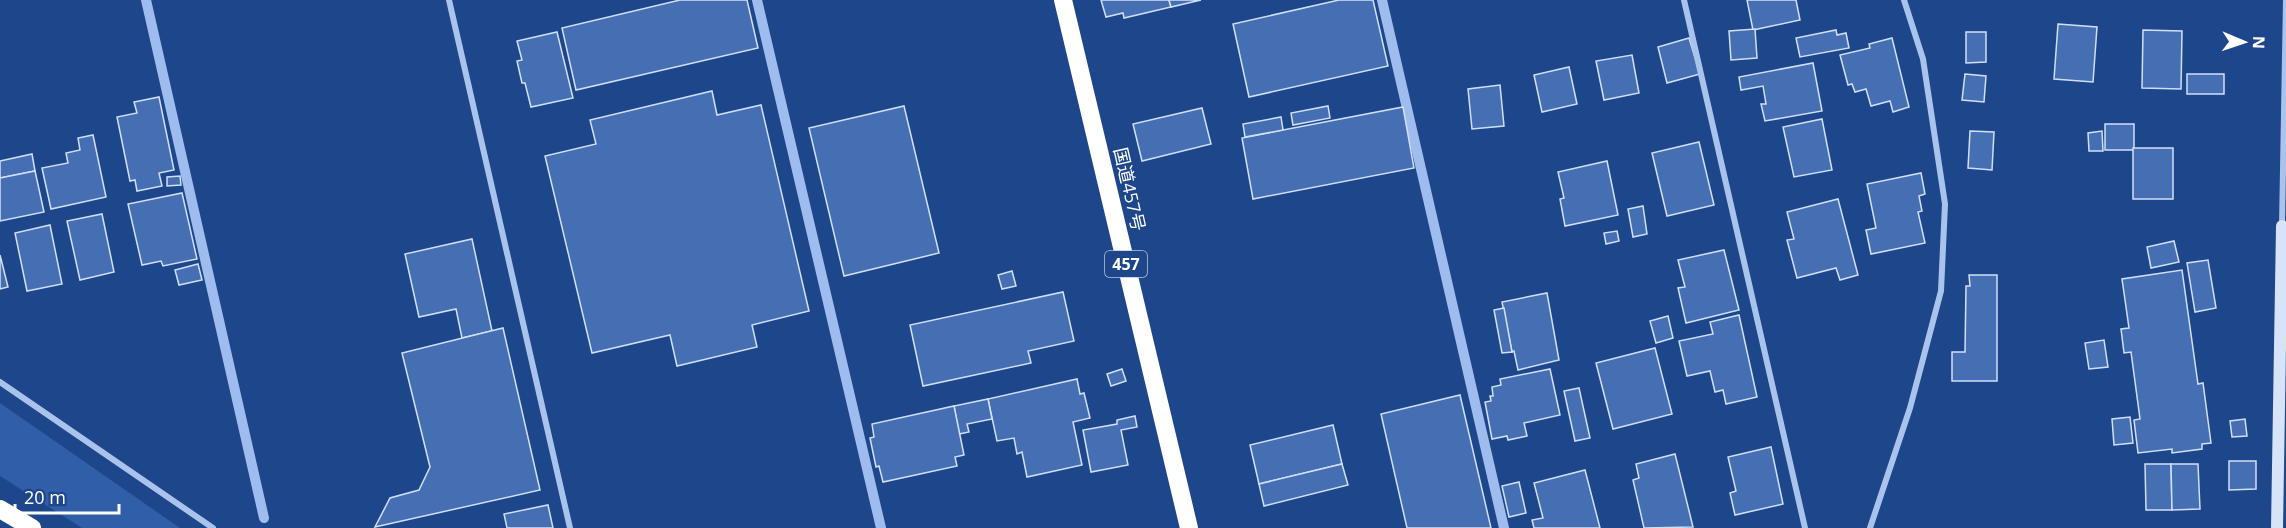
<svg xmlns="http://www.w3.org/2000/svg" width="2286" height="528" font-family="'Open Sans','Noto Sans JP',sans-serif">
<style>
.green{fill:#315ea9}
.lines{fill:none;stroke-linecap:round;stroke-linejoin:round}
.stream{stroke:#9ebdee;stroke-width:10}
.building{fill:#466fb3;stroke:#d0dff9;stroke-width:1.5}
.street{stroke:#aac3ec;stroke-width:6}
.secondary{stroke:#d6e3f9;stroke-width:12}
.highway{stroke:#fff;stroke-width:18}
.labels{text-anchor:middle;dominant-baseline:central;stroke-width:5;stroke-linejoin:round;paint-order:stroke}
.shield{fill:#1e468b;stroke:#bcc8dc;stroke-width:1.5}
.shield-label{font-size:16px;font-weight:bold;fill:#fff}
.street-label{font-size:18px;fill:#fff;stroke:#1e468b}
</style>
<rect width="100%" height="100%" fill="#1e468b"/>
<polygon class="green" points="0,403 180,528 82,528 0,476"/>
<g class="lines">
<g class="stream">
<polyline points="146,0 264,518"/>
<polyline points="757,0 881,528"/>
<polyline points="1382,0 1504,528"/>
</g>
</g>
<g class="building">
<polygon points="680,0 747,0 758,48 576,90 562,28"/>
<polygon points="1101,0 1169,0 1171,7 1124,18 1123,13 1106,17"/>
<polygon points="1169,0 1201,0 1171,7"/>
<polygon points="1339,0 1373,0 1388,66 1249,97 1233,24"/>
<polygon points="1747,0 1796,0 1800,20 1753,30"/>
<polygon points="2058,24 2097,27 2093,82 2054,79"/>
<polygon points="1755,29 1757,58 1731,60 1729,31"/>
<polygon points="1836,30 1837,35 1846,33 1849,48 1800,57 1796,38"/>
<polygon points="2143,30 2182,31 2181,89 2142,88"/>
<polygon points="557,32 573,98 531,107 525,83 522,83 517,61 522,60 517,41"/>
<polygon points="1966,32 1986,32 1986,62 1966,63"/>
<polygon points="1689,38 1700,74 1667,83 1658,47"/>
<polygon points="1892,38 1909,107 1893,112 1890,101 1871,106 1866,89 1855,92 1852,84 1848,85 1840,55 1870,48 1869,44"/>
<polygon points="1632,55 1639,93 1604,100 1596,61"/>
<polygon points="1813,63 1822,111 1765,121 1761,104 1766,104 1763,86 1741,90 1739,77"/>
<polygon points="1569,67 1577,104 1542,112 1534,75"/>
<polygon points="1965,74 1986,76 1984,102 1962,100"/>
<rect x="2187" y="74" width="37" height="20"/>
<polygon points="1500,85 1504,126 1472,129 1468,89"/>
<polygon points="712,91 717,115 761,105 809,311 752,325 757,347 677,366 670,335 592,353 545,156 596,144 590,120"/>
<polygon points="159,97 174,170 159,173 162,186 137,191 135,180 130,181 117,117 137,113 134,102"/>
<polygon points="904,106 939,253 844,276 809,128"/>
<polygon points="1328,106 1330,118 1293,125 1291,113"/>
<polygon points="1403,107 1414,168 1253,199 1242,138"/>
<polygon points="1202,108 1211,144 1142,161 1133,124"/>
<polygon points="1281,117 1283,130 1245,137 1243,124"/>
<polygon points="1822,119 1832,170 1794,177 1783,127"/>
<rect x="2105" y="124" width="29" height="26"/>
<polygon points="1970,131 1994,132 1992,170 1968,168"/>
<polygon points="2102,131 2103,151 2089,151 2088,133"/>
<polygon points="93,135 106,197 51,209 42,168 68,163 66,153 80,150 78,138"/>
<polygon points="1699,142 1714,205 1667,216 1652,153"/>
<rect x="2133" y="148" width="40" height="51"/>
<polygon points="32,154 35,171 0,178 0,161"/>
<polygon points="1607,161 1618,215 1565,226 1560,199 1564,198 1558,172"/>
<polygon points="35,171 44,212 0,221 0,178"/>
<polygon points="1921,173 1925,194 1919,196 1922,211 1918,212 1925,243 1871,254 1866,230 1876,228 1867,184"/>
<polygon points="180,176 181,185 167,186 167,177"/>
<polygon points="182,193 197,259 163,266 161,261 142,265 128,204"/>
<polygon points="1838,199 1858,275 1840,280 1836,268 1797,278 1787,240 1794,239 1787,212"/>
<polygon points="1643,206 1647,234 1633,237 1628,209"/>
<polygon points="102,214 114,272 80,280 67,221"/>
<polygon points="50,225 62,284 27,291 15,233"/>
<polygon points="1617,231 1619,241 1606,244 1604,233"/>
<polygon points="472,239 492,331 462,338 456,309 419,317 405,254"/>
<polygon points="2174,241 2179,262 2151,268 2147,247"/>
<polygon points="1724,250 1739,310 1686,323 1678,288 1685,287 1678,260"/>
<polygon points="0,255 8,287 0,289"/>
<polygon points="2208,260 2216,308 2195,312 2187,263"/>
<polygon points="198,264 202,280 179,285 175,270"/>
<polygon points="2182,270 2198,384 2203,383 2211,443 2202,444 2202,449 2172,453 2172,449 2138,453 2134,420 2140,419 2131,352 2124,353 2121,329 2129,328 2122,279"/>
<polygon points="1012,271 1016,286 1002,289 998,275"/>
<polygon points="1969,275 1997,275 1997,381 1952,381 1952,352 1965,352 1966,286 1970,286"/>
<polygon points="1063,292 1074,341 1028,351 1031,363 923,386 910,325"/>
<polygon points="1547,293 1559,360 1518,370 1514,351 1512,352 1502,302"/>
<polygon points="1504,308 1512,352 1502,353 1494,310"/>
<polygon points="1739,315 1757,397 1726,404 1723,390 1715,392 1710,371 1687,376 1679,341 1713,334 1710,322"/>
<polygon points="1668,316 1673,338 1656,343 1650,321"/>
<polygon points="503,328 540,490 375,527 390,498 419,490 430,467 402,353"/>
<polygon points="2104,340 2108,367 2089,369 2085,343"/>
<polygon points="1655,348 1672,414 1613,429 1596,363"/>
<polygon points="1122,369 1126,381 1111,386 1107,374"/>
<polygon points="1550,369 1560,415 1524,423 1527,436 1508,440 1507,436 1492,439 1485,402 1491,401 1490,396 1493,396 1492,387 1501,385 1500,379"/>
<polygon points="1077,379 1080,394 1084,393 1090,418 1073,422 1082,465 1027,477 1022,452 1017,454 1014,438 997,441 988,399"/>
<polygon points="1579,388 1590,438 1575,441 1564,391"/>
<polygon points="1460,395 1491,528 1407,528 1381,414"/>
<polygon points="988,399 992,419 967,424 969,432 959,434 954,406"/>
<polygon points="954,406 964,455 955,457 957,466 883,482 879,466 876,467 870,438 874,437 872,424"/>
<polygon points="1135,416 1137,427 1121,430 1128,465 1091,472 1083,430 1117,424 1117,420"/>
<polygon points="2130,417 2133,443 2114,445 2112,419"/>
<polygon points="2245,419 2247,436 2232,437 2230,421"/>
<polygon points="1333,425 1342,464 1259,484 1250,445"/>
<polygon points="1771,447 1783,504 1735,515 1730,493 1736,491 1728,457"/>
<polygon points="1675,454 1693,527 1644,528 1633,480 1639,478 1636,464"/>
<polygon points="2229,461 2256,461 2256,489 2229,490"/>
<polygon points="1342,464 1348,485 1264,506 1259,484"/>
<polygon points="2145,464 2171,464 2172,510 2146,510"/>
<polygon points="2171,464 2198,464 2200,509 2172,510"/>
<polygon points="1585,470 1600,528 1534,528 1532,520 1543,518 1534,483"/>
<polygon points="1519,482 1526,513 1509,517 1502,486"/>
<polygon points="548,505 553,528 507,528 504,514"/>
</g>
<g class="lines">
<g class="street">
<polyline points="449,0 570,528"/>
<polyline points="1684,0 1805,528"/>
<polyline points="2282,226 2286,0"/>
<polyline points="0,382 213,528"/>
<polyline points="1870,528 1910,408 1941,291 1945,204 1923,59 1904,0"/>
</g>
<polyline class="secondary" points="2277,528 2282,226"/>
<g class="highway">
<polyline points="1063,0 1189,528"/>
<polyline points="0,509 32,528"/>
</g>
</g>
<g class="labels">
<rect class="shield" x="1105" y="251" width="42" height="26" rx="4.5"/>
<g class="shield-label">
<text x="1126" y="264">457</text>
</g>
<g class="street-label">
<text transform="translate(1130 189) rotate(77)">国道457号</text>
</g>
</g>
<g transform="translate(2244 42) rotate(92)" stroke="#1e468b" stroke-width="4.5" paint-order="stroke">
<path d="M0-4.5L10 22L0 15L-10 22Z" fill="#ffffff"/>
<text y="-9" font-size="16" font-weight="bold" text-anchor="middle" fill="#ffffff">N</text>
</g>
<path d="M15 504v9h104v-9" fill="none" stroke="#ffffff" stroke-width="3"/>
<text x="24" y="504" font-size="18" fill="#ffffff" stroke="#1e468b" stroke-width="4.5" paint-order="stroke">20 m</text>
</svg>
